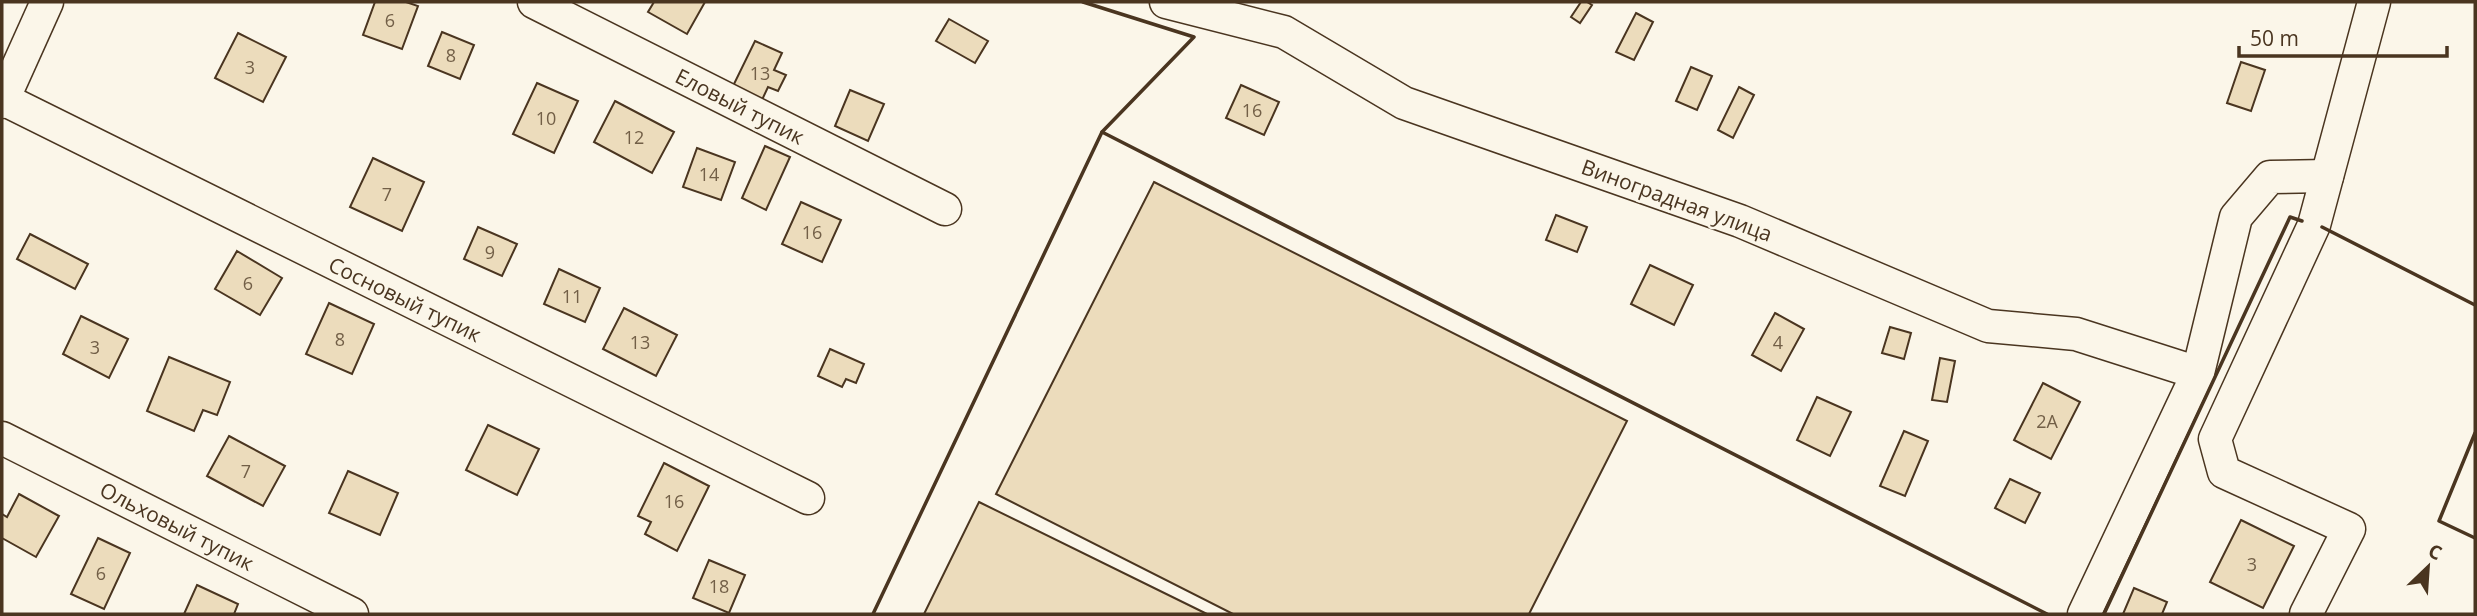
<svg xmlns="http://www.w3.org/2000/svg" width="2477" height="616" font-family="'Open Sans',sans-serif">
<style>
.building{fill:#ecdcbc;stroke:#4a3520;stroke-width:2}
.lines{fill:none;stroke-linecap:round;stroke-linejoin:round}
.minor-casing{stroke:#4a3520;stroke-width:35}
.minor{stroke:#fbf6e9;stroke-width:32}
.wall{stroke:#4a3520;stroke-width:3.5}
.labels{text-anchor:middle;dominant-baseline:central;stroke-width:5;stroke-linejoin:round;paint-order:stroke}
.number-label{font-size:18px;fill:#725f47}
.street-label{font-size:21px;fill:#4a3520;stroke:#fbf6e9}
</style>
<rect width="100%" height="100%" fill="#fbf6e9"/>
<g class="building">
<polygon points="375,2 406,2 418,6 402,49 363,35"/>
<polygon points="654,2 705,2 687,34 648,12"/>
<polygon points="1581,2 1587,2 1592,5 1580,23 1571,17"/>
<polygon points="1636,13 1653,22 1634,60 1616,52"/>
<polygon points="949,19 988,41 975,63 936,41"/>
<polygon points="442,32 474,45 460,79 428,66"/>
<polygon points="238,33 286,57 263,102 215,78"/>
<polygon points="755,41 782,53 774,70 786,75 778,91 768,87 762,100 733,86"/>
<polygon points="2241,62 2265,70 2251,111 2227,103"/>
<polygon points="1691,67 1712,76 1697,110 1676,101"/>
<polygon points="537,83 578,101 554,153 513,134"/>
<polygon points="1241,85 1279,102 1264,135 1226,118"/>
<polygon points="1739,87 1754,95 1733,138 1718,130"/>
<polygon points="850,90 884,104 868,141 835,126"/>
<polygon points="615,101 674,132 652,173 594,142"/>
<polygon points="765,146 790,157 766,210 742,198"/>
<polygon points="697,148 735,162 721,200 683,187"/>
<polygon points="373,158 424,182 402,231 350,207"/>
<polygon points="1154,182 1627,421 1529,614 1233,614 996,494"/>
<polygon points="801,202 841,220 822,262 782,244"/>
<polygon points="1556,215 1587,227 1577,252 1546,240"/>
<polygon points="478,227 517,244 502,276 464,259"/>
<polygon points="30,234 88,264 75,289 17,259"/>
<polygon points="237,251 282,278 260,315 215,289"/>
<polygon points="1650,265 1693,285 1674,325 1631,304"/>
<polygon points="559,269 600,288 585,322 544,304"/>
<polygon points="329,303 374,324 352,374 306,354"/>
<polygon points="624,308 677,335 656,376 603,349"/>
<polygon points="1775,313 1804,329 1781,371 1752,355"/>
<polygon points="81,316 128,339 109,378 63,354"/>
<polygon points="1890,327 1911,333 1904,359 1882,353"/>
<polygon points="830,349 864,364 856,383 846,379 842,387 818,376"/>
<polygon points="169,357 230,382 217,415 203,410 194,431 147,411"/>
<polygon points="1940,358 1955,361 1947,402 1932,400"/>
<polygon points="2043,383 2080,402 2051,459 2014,440"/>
<polygon points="1817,397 1851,412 1830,456 1797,440"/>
<polygon points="488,425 539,449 517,495 466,470"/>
<polygon points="1904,431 1928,441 1905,496 1880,486"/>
<polygon points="229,436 285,466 263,506 207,476"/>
<polygon points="664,463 709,486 677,551 645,534 651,522 638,516"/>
<polygon points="348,471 398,493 380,535 329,513"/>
<polygon points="2010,479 2040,493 2025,523 1995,508"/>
<polygon points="19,494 59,516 36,557 2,538 2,514 7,517"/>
<polygon points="979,502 1207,614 924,614"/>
<polygon points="2241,520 2294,546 2263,608 2210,582"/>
<polygon points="98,538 130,553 104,609 71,594"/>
<polygon points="709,560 745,575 729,613 693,598"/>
<polygon points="197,585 238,604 234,614 184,614"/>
<polygon points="2134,588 2167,602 2162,614 2123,614"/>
</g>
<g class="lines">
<defs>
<g id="minor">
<polyline points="534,2 945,209"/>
<polyline points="1166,2 1284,32 1404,103 1740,221 1988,326 2076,334 2198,373"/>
<polyline points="3,99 808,498"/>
<polyline points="2,102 47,2"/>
<polyline points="2,438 352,614"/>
<polyline points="2084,614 2198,373 2236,217 2270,177 2327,176"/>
<polyline points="2306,614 2349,529 2224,472 2215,439 2314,225 2374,2"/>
</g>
</defs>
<use href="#minor" class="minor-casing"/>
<use href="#minor" class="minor"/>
<g class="wall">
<polyline points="1102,132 2047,614"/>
<polyline points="2322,227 2475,305"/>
<polyline points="2475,433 2439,521 2475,538"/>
<polyline points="873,614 1102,132 1194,37 1083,2"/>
<polyline points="2104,614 2290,217 2302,221"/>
</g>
</g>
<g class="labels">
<g class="number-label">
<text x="390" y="20">6</text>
<text x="451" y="55">8</text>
<text x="250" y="67">3</text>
<text x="760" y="73">13</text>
<text x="1252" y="110">16</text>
<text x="546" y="118">10</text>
<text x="634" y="137">12</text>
<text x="709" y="174">14</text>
<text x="387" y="194">7</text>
<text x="812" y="232">16</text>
<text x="490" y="252">9</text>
<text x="248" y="283">6</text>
<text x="572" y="296">11</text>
<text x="340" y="339">8</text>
<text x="640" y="342">13</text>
<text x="1778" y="342">4</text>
<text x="95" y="347">3</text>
<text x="2047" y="421">2А</text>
<text x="246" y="471">7</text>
<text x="674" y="501">16</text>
<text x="2252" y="564">3</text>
<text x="101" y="573">6</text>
<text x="719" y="586">18</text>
</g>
<g class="street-label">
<text transform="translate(740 106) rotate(27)">Еловый тупик</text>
<text transform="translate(1677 200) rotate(20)">Виноградная улица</text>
<text transform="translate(405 299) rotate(26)">Сосновый тупик</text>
<text transform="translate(177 526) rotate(27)">Ольховый тупик</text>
</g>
</g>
<rect width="2477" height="616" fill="none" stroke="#4a3520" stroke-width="7"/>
<g transform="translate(2428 567) rotate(25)" stroke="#fbf6e9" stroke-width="5" paint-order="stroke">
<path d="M0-5L12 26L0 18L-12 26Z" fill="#4a3520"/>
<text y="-10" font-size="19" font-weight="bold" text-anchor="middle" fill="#4a3520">С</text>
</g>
<path d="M2239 46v10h208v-10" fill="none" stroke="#4a3520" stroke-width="3.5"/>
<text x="2250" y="46" font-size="21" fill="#4a3520" stroke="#fbf6e9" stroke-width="5" paint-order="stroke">50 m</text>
</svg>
